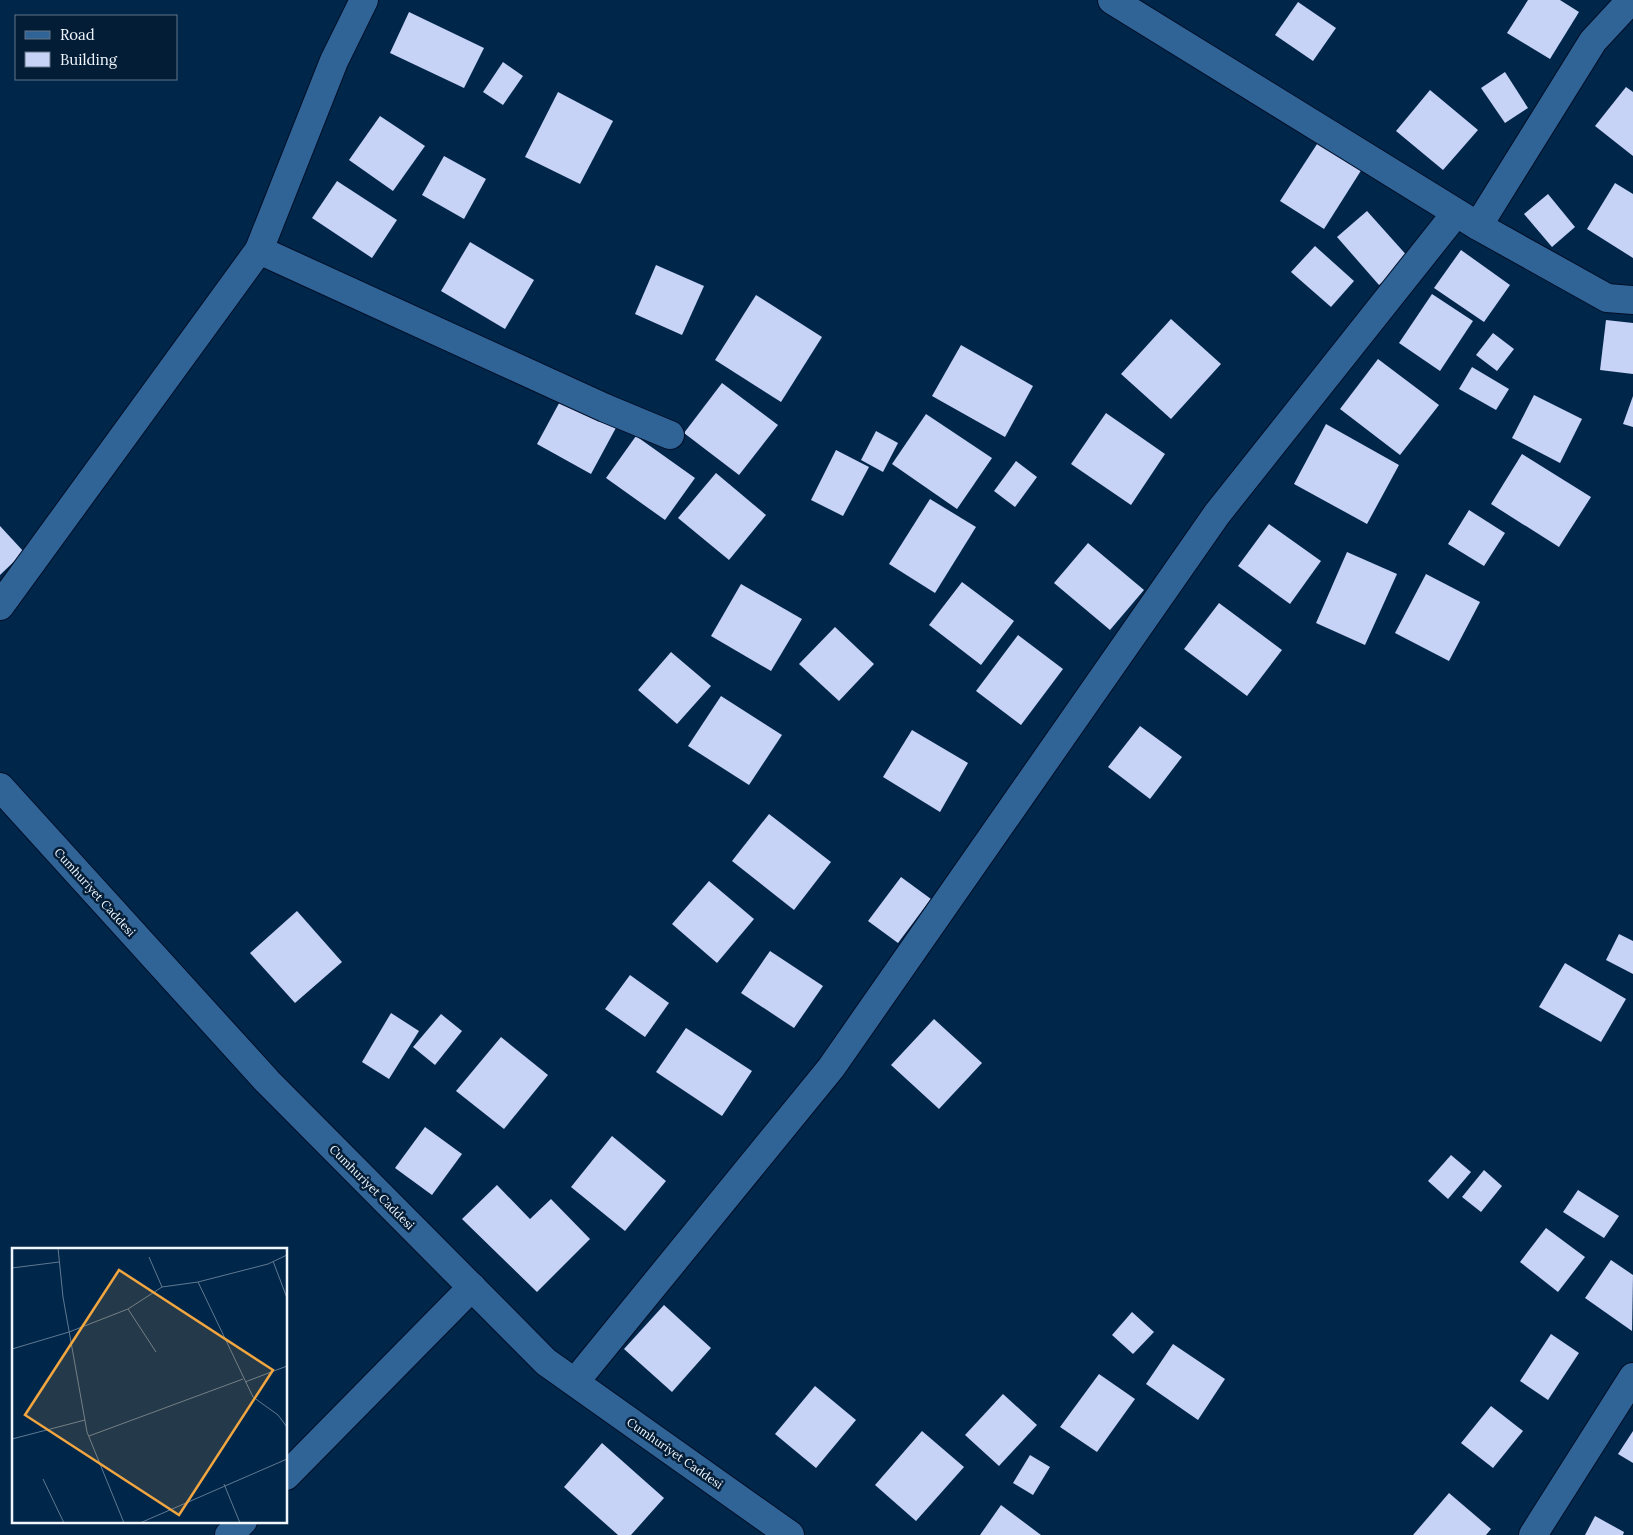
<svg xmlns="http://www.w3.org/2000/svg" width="1633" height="1535" font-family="Lora,serif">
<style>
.building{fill:#c6d2f6}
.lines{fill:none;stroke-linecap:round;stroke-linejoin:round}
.minor-casing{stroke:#000f27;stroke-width:30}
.tertiary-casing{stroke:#000f27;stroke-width:30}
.minor{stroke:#306396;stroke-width:28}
.tertiary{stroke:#306396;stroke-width:28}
.labels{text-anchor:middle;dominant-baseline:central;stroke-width:5;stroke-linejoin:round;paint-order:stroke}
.street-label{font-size:12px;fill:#f0f6fc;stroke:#031d37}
.inset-road{fill:none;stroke:#607991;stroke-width:1}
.view{fill:#f1a640;fill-opacity:0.15;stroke:#f1a640;stroke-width:2.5}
.inset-edge{fill:none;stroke:#f0f6fc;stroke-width:2.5}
</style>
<rect width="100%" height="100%" fill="#00264a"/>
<g class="building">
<polygon points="1528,0 1560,0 1579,12 1550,59 1507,33"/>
<polygon points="1298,2 1336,28 1313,61 1275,35"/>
<polygon points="409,12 484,48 464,88 390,53"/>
<polygon points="503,62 523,76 503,105 483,92"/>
<polygon points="1505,72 1528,108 1505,123 1481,88"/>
<polygon points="1626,87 1633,92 1633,156 1595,126"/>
<polygon points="1430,90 1478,130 1443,170 1396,131"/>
<polygon points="558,92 613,121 580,184 525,157"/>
<polygon points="380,116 425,146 393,191 349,160"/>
<polygon points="1319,141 1362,169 1324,229 1280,201"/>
<polygon points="444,156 486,179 464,219 422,195"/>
<polygon points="337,181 397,220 372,258 312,218"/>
<polygon points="1615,183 1633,194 1633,258 1587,229"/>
<polygon points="1548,194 1575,227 1552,247 1524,214"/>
<polygon points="1367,211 1410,259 1379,285 1337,237"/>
<polygon points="470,242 534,280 505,329 441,291"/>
<polygon points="1315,246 1354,281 1331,307 1291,272"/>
<polygon points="1461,250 1510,285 1484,322 1434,288"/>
<polygon points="656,265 704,286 682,335 635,314"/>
<polygon points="1432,294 1473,321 1440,371 1399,343"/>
<polygon points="756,295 822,337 781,402 715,360"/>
<polygon points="1171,319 1221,364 1171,419 1121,374"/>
<polygon points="1606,320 1633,323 1633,374 1600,370"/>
<polygon points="1493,333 1514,349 1497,371 1476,355"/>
<polygon points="961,345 1033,386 1005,437 932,396"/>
<polygon points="1378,359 1439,405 1400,455 1340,409"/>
<polygon points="1472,367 1509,389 1496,410 1459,389"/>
<polygon points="722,383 778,425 739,475 684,433"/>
<polygon points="564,394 618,424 591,474 537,444"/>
<polygon points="1534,395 1582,419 1560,463 1512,438"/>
<polygon points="1633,396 1633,427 1623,424"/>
<polygon points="1106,413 1165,454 1131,505 1071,464"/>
<polygon points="926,414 992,458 957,509 892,464"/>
<polygon points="1326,424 1399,465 1367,524 1294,484"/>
<polygon points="876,431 898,443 883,472 861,460"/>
<polygon points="636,436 695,478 665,520 606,478"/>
<polygon points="836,450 869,467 843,516 811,500"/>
<polygon points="1522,454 1591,497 1559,547 1491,504"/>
<polygon points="1016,461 1037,477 1015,507 994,491"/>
<polygon points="716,473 766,515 729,560 678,518"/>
<polygon points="930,499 976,527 935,593 889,564"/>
<polygon points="1469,510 1505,533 1484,566 1448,544"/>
<polygon points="1269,524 1321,561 1290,604 1238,566"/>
<polygon points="0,526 24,552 0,575"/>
<polygon points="1088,543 1144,590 1110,630 1054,583"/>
<polygon points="1347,552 1397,574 1365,645 1316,623"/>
<polygon points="1426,574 1480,602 1449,661 1395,633"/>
<polygon points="962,582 1014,621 981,665 929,625"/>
<polygon points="741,584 802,619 771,671 711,636"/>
<polygon points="1219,603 1282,650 1247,696 1184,649"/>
<polygon points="835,627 874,664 839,701 799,664"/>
<polygon points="1018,635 1063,669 1021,725 976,691"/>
<polygon points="671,652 711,686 677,724 638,690"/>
<polygon points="721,696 782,735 749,785 688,746"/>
<polygon points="1140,726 1182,757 1150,799 1108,767"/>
<polygon points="912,730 968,763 940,812 883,777"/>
<polygon points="769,814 831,862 794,910 732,861"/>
<polygon points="901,877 931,899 898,943 868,921"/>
<polygon points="709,881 754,919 717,963 672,924"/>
<polygon points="297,911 342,962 295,1003 250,953"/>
<polygon points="1619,934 1633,941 1633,974 1606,960"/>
<polygon points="770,951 823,986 794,1028 741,993"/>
<polygon points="1565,963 1626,999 1601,1042 1539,1007"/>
<polygon points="630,975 669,1003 645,1037 605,1009"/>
<polygon points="391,1013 419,1031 389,1079 362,1062"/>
<polygon points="441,1014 462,1031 435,1065 413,1047"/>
<polygon points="934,1019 982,1063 939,1109 891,1065"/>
<polygon points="686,1028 752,1071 722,1116 656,1072"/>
<polygon points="501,1037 548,1075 504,1129 456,1091"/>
<polygon points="425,1127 462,1154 432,1195 395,1168"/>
<polygon points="612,1136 666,1181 625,1231 571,1187"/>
<polygon points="1451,1155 1471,1172 1448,1199 1428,1181"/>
<polygon points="1484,1170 1502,1186 1481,1212 1462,1197"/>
<polygon points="497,1185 530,1219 551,1199 590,1239 537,1292 462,1219"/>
<polygon points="1578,1190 1619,1216 1604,1238 1563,1212"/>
<polygon points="1546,1228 1585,1257 1558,1292 1520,1262"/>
<polygon points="1611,1260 1633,1275 1632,1331 1585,1298"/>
<polygon points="664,1305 711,1348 672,1392 624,1349"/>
<polygon points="1132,1312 1154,1332 1133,1354 1112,1335"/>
<polygon points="1551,1334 1579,1353 1548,1400 1520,1381"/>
<polygon points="1173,1344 1225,1379 1198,1420 1146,1384"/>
<polygon points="1099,1374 1135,1399 1097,1452 1060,1427"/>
<polygon points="815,1386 856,1420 816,1468 775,1434"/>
<polygon points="1003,1394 1037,1425 999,1466 965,1435"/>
<polygon points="1491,1406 1523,1431 1493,1468 1461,1443"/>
<polygon points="922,1431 964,1467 916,1521 875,1485"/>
<polygon points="1633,1431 1633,1463 1618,1454"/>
<polygon points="602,1443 664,1498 631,1535 618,1535 564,1487"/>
<polygon points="1030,1455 1050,1467 1033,1495 1013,1483"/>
<polygon points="1449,1493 1491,1529 1486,1535 1413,1535"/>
<polygon points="1001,1505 1041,1535 980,1535"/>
<polygon points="1595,1516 1624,1532 1623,1535 1585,1535"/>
</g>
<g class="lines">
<defs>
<g id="minor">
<polyline points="1112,0 1478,226 1607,298 1633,300"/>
<polyline points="1478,226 1593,41 1631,0"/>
<polyline points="259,250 605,408 670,435"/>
<polyline points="0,606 259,250 334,61 364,0"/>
<polyline points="575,1382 831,1068 1217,514 1456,213"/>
<polyline points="286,1476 472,1287"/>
<polyline points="229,1535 243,1521"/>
<polyline points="1533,1535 1633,1377"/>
</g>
<polyline id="tertiary" points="0,787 267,1081 546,1362 790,1535"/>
</defs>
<use href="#minor" class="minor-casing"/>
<use href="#tertiary" class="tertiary-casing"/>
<use href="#minor" class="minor"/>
<use href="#tertiary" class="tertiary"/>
</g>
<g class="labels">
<g class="street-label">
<text transform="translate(95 892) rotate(48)">Cumhuriyet Caddesi</text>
<text transform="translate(372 1187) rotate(45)">Cumhuriyet Caddesi</text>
<text transform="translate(675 1453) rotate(35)">Cumhuriyet Caddesi</text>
</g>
</g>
<g transform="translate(12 1248)">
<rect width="275" height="275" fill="#00264a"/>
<path class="inset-road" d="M46,0L51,49L75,184L112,275M137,9L150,39M261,13L275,50M0,20L47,14M186,34L241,149L266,167L275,179M116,61L144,104M0,101L57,84L116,61L150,39L186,34L256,16L275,7M233,134L275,118M77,188L231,131M0,191L73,172M31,231L52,275M212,236L228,275M128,275L275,211"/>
<path class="view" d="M107,22L261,122L167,267L13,167Z"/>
<rect width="275" height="275" class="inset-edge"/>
</g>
<rect x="15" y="15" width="162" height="65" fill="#031d37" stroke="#627486"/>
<rect x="25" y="31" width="25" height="8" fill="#306396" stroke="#627486"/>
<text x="60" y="40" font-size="15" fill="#f0f6fc">Road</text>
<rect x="25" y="52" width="25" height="15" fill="#c6d2f6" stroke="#627486"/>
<text x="60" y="65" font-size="15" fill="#f0f6fc">Building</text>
</svg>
